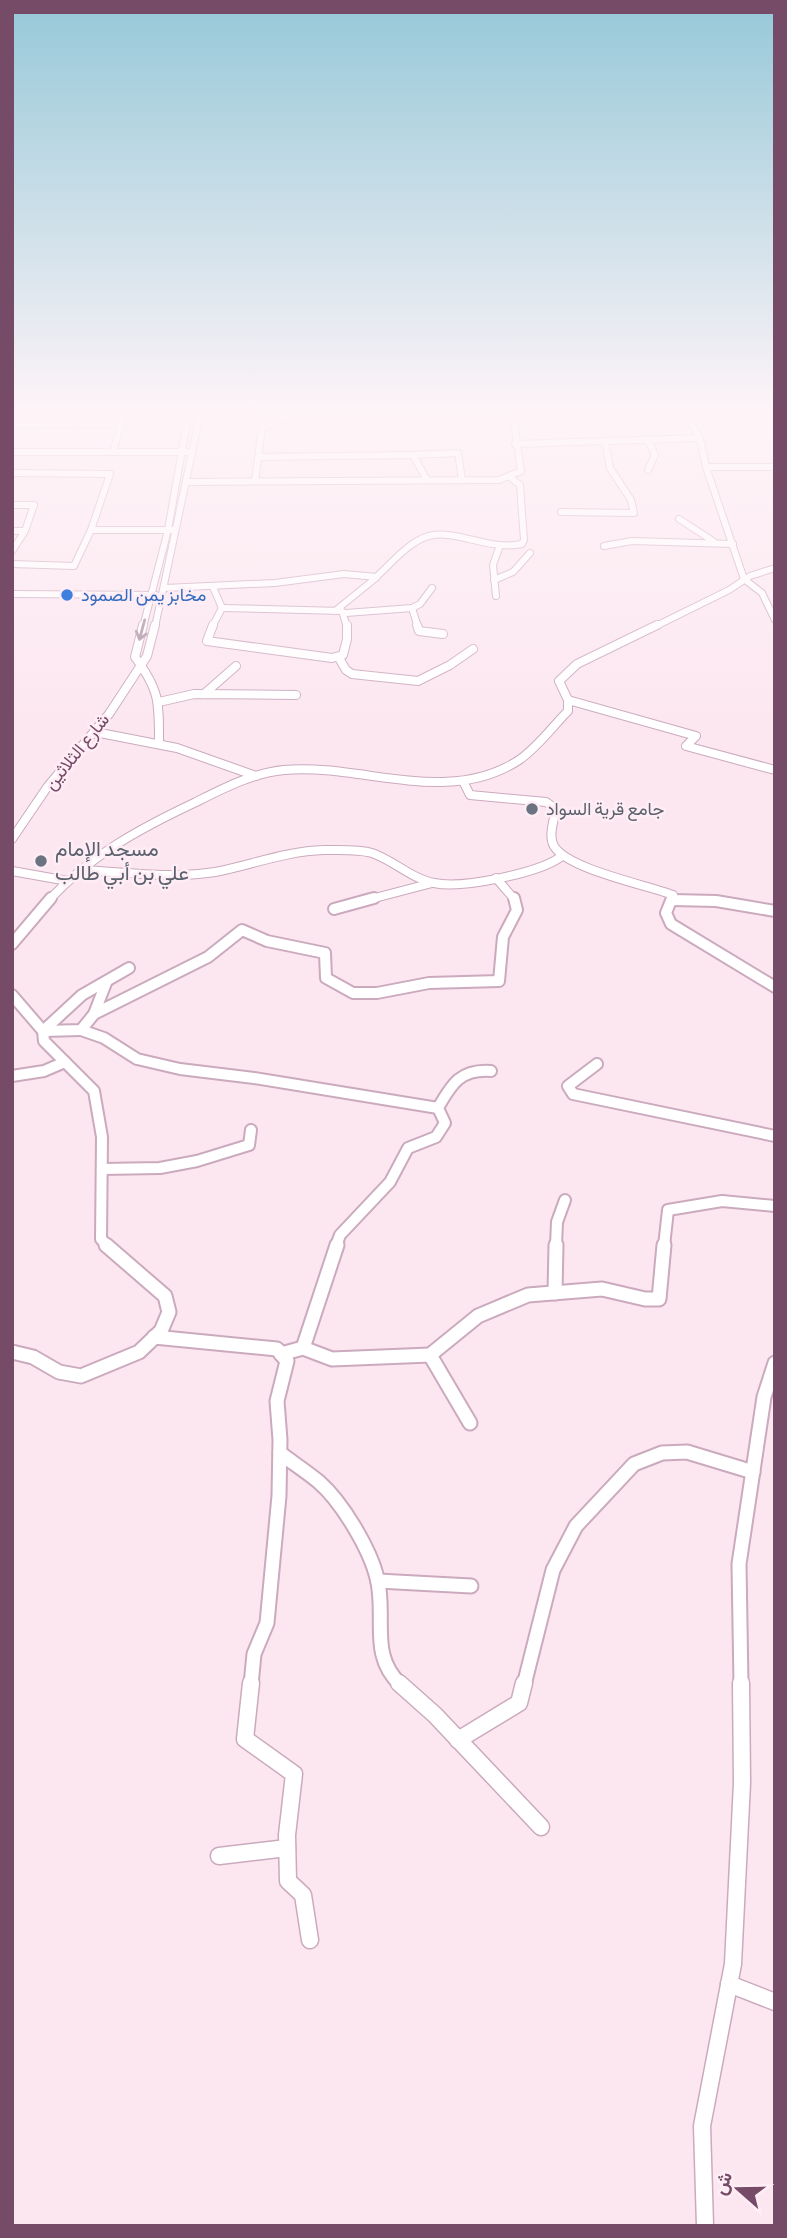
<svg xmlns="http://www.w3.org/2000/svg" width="787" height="2238" font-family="'Sofia Sans Condensed',Vazirmatn,sans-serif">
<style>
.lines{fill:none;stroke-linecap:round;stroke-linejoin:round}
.minor-far4-casing{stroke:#cbaabe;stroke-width:8}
.minor-far3-casing{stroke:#cbaabe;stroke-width:10}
.minor-far2-casing{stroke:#cbaabe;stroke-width:14}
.minor-far1-casing{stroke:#cbaabe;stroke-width:17}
.minor-casing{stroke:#cbaabe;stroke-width:19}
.minor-far4{stroke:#fff;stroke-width:6}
.minor-far3{stroke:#fff;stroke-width:8}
.minor-far2{stroke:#fff;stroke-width:10}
.minor-far1{stroke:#fff;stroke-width:13}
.minor{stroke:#fff;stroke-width:16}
.oneway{stroke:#ac93a4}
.shop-dot{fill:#3f7fe0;stroke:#ffedf5;stroke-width:2.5}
.worship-dot{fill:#6b7280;stroke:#ffedf5;stroke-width:2.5}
.labels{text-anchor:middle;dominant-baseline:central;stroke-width:5;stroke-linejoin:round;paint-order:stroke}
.far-shop-label{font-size:18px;fill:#366cbe;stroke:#ffedf5;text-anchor:start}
.far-street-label{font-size:18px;fill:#754b68;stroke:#ffedf5}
.far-worship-label{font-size:18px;fill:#5b616d;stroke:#ffedf5;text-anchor:start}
.worship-label{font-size:21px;fill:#5b616d;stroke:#ffedf5;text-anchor:start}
</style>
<rect width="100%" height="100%" fill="#fce7f0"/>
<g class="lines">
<defs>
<g id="minor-far4">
<polyline points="12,425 123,424"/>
<polyline points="700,438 706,467 744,579 762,593 775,620"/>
<polyline points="648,440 655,455 648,470"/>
<polyline points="515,444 700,438 682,410"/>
<polyline points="12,452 188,452"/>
<polyline points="113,452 125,410"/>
<polyline points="413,455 458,453 462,480"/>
<polyline points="258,457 413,455 427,480"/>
<polyline points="706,467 775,467"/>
<polyline points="12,473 110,474 91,530 74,566 12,564"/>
<polyline points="255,481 262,427 306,410"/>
<polyline points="187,482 499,480 521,471 512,410"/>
<polyline points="12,505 34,505 25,531"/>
<polyline points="561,512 634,513 631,500 610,468 605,441"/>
<polyline points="679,519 713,541"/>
<polyline points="91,530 174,530"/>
<polyline points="12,531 25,531 12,551"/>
<polyline points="604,546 632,541 733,544"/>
<path d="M376,577C391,564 409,541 429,536C457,529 488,551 522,544L524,540L520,485L510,477"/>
<polyline points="494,580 513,572 530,553"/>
<polyline points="213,587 222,608"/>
<polyline points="165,588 275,583 344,574 377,577 335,611"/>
<polyline points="12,594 156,595"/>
<polyline points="496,596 493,565 499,548"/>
<polyline points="222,608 342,611 347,627"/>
<polyline points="412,608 418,627"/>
<polyline points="346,613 412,608 420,604 432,588"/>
<polyline points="143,627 168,530 189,410"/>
<polyline points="155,627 201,410"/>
<polyline points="212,627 222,608"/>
<polyline points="654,627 729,590 750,576 775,568"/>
</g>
<g id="minor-far3">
<path d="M143,625L135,657C160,691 159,702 159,743"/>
<polyline points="213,625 207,641 332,658 343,655 347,639 347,625"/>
<polyline points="417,625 419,631 443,634"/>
<polyline points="339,658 346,670 352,674 418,681 450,665 473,649"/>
<polyline points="204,694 236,666"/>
<polyline points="568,700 696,736 686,746 775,770"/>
<polyline points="159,702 194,694 296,695"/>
<polyline points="95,732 177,748 256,776"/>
<path d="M463,781L470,795L546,802L556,809C554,820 548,836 554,846C567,869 647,885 673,895L671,900"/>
<polyline points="12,839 48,786 109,714 147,656 155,625"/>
<path d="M82,870C125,872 172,879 215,872C251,865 287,851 324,850C338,850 359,849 372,853C393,860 412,879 434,883C462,889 540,873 562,856"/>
<polyline points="12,871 68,881"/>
<polyline points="496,878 515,900"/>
<path d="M49,900C91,855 139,829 194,803C222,789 252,773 284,770C361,763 448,807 519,760C538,747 552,727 568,711V700L559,681L577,664L657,625"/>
<polyline points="367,900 432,883"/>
<polyline points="672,900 682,900"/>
</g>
<g id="minor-far2">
<polyline points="672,898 666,913 671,924 775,987"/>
<polyline points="672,900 716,901 775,911"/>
<polyline points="334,909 374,898"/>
<polyline points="12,944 51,898"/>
<polyline points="106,983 94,1014 208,957 242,930 267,941 325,953 326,978 353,993 377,993 429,983 499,981 503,937 517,910 514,898"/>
<polyline points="12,995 43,1031 44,1041 94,1091 102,1137 101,1239 108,1246"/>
<polyline points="81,1030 104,1038 137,1059 180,1069 254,1078 438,1108"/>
<polyline points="43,1031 82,995 129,968"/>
<polyline points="43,1031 81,1030 94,1014"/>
<polyline points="597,1064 568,1086 573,1094 775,1136"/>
<polyline points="12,1076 44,1071 65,1062"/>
<polyline points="102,1169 160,1168 197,1161 249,1145 251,1130"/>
<path d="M336,1246L340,1235L390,1182L408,1148L436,1137L445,1123L438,1108C452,1083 461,1069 491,1071"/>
<polyline points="556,1246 557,1222 565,1200"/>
<polyline points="664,1246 668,1210 722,1201 775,1206"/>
</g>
<g id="minor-far1">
<polyline points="555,1293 556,1245"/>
<polyline points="154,1337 277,1349 287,1361 277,1401 280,1440 279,1496 267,1623 254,1654 251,1685"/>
<polyline points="303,1348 337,1245"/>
<polyline points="12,1352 33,1357 59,1372 81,1376 139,1352 161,1331 169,1312 165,1296 106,1245"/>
<polyline points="281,1354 303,1348 332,1359 430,1355 470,1423"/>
<polyline points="430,1355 478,1316 528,1295 602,1289 645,1299 659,1299 664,1245"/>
<path d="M280,1453C293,1463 307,1472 319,1482C342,1502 370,1549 377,1578C387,1616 368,1655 401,1685"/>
<polyline points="378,1581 471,1586"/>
<polyline points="524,1685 553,1570 576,1526 634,1464 662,1453 687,1452 753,1472"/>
<polyline points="741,1685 739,1564 764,1397 775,1363"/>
</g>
<g id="minor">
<polyline points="251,1683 245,1739 294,1774 287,1835 288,1881 303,1895 310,1940"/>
<polyline points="399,1683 435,1715 541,1827"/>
<polyline points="458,1740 519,1703 524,1683"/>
<polyline points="219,1856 287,1848"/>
<polyline points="729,1984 775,2002"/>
<polyline points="705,2226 702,2126 733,1964 742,1783 741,1683"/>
</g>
</defs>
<use href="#minor-far4" class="minor-far4-casing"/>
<use href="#minor-far3" class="minor-far3-casing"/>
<use href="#minor-far2" class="minor-far2-casing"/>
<use href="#minor-far1" class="minor-far1-casing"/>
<use href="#minor" class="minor-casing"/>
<use href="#minor-far4" class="minor-far4"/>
<use href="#minor-far3" class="minor-far3"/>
<use href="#minor-far2" class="minor-far2"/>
<use href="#minor-far1" class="minor-far1"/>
<use href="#minor" class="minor"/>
</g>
<defs><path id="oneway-shaft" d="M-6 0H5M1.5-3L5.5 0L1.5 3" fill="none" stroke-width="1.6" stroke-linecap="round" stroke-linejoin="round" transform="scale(1.75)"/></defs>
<use class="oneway" href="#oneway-shaft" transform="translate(142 630) rotate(105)"/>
<linearGradient id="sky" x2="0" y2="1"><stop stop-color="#96c8d8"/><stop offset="0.57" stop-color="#fef4f8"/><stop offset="1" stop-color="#fef4f8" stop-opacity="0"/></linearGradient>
<rect width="787" height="723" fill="url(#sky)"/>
<circle class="shop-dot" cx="67" cy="595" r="7"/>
<g class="worship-dot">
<circle cx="532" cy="809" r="7"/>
<circle cx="41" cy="861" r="7"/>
</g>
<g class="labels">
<g class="far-shop-label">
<text x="81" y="595">مخابز يمن الصمود</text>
</g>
<g class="far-street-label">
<text transform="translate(77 752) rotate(-51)">شارع الثلاثين</text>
</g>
<g class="far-worship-label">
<text x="546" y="809">جامع قرية السواد</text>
</g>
<g class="worship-label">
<text x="55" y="849">مسجد الإمام<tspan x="55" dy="24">علي بن أبي طالب</tspan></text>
</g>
</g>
<rect width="787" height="2238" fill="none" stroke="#754b68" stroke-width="28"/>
<g transform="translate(738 2189) rotate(290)" stroke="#ffedf5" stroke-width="5" paint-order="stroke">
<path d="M0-5L12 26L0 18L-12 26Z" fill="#754b68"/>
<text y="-10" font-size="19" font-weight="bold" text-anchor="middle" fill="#754b68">ش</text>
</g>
</svg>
